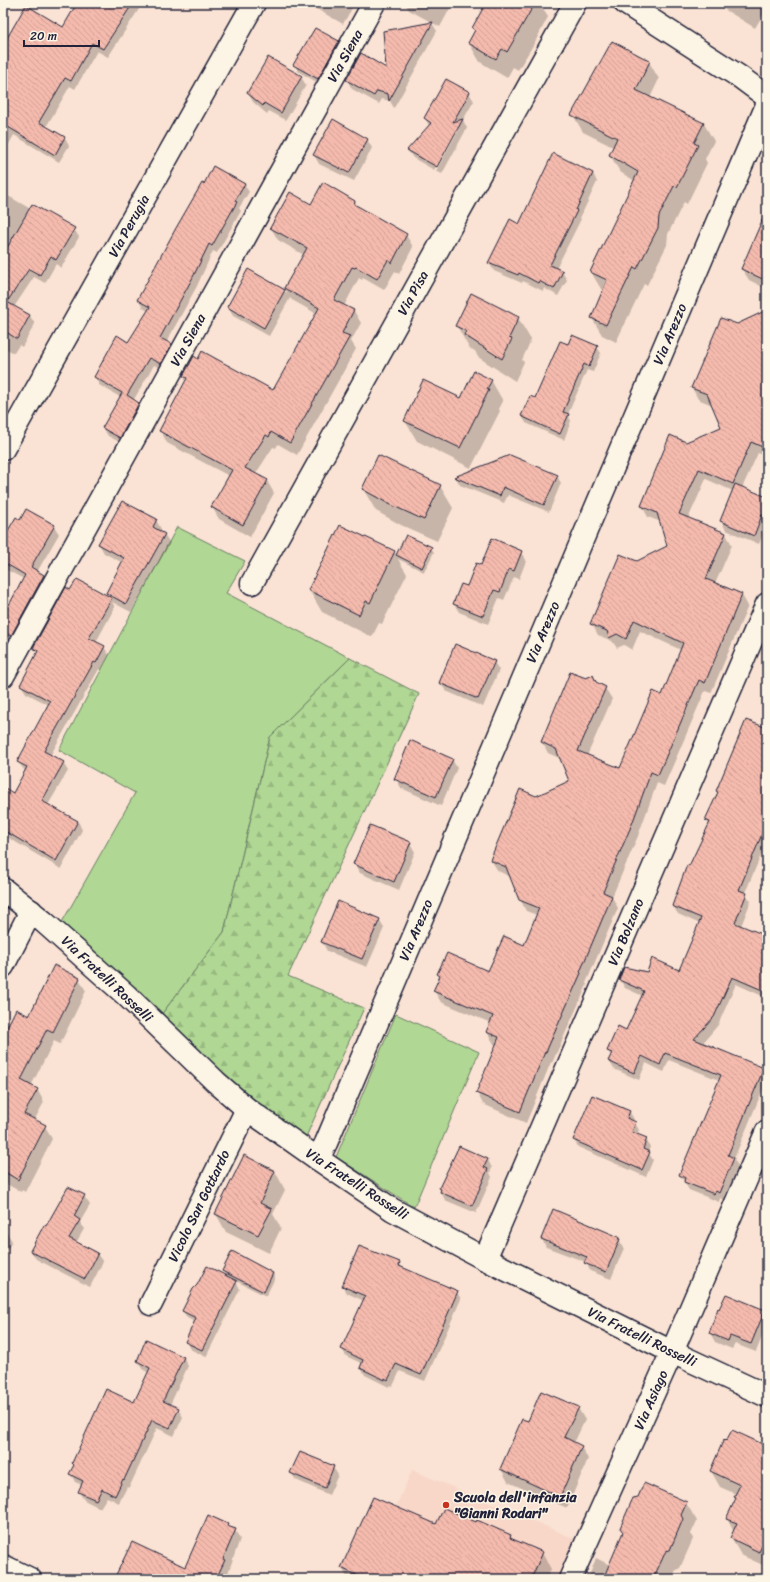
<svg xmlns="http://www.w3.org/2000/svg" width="770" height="1582" font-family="Sriracha,sans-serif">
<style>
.built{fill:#f8d7c8}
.green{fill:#b0d793;stroke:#697c67}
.forest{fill:url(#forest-firs);stroke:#697c67}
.shadow{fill:#0003}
.building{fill:url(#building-back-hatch);stroke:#22223b}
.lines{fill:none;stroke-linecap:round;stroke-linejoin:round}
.minor-casing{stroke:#22223b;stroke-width:25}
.minor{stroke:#fcf5e5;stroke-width:22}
.poi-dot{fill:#c8321e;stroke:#fcf5e5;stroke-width:1.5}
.labels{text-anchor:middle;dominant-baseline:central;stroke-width:3;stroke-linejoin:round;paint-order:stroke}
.street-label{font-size:14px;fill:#22223b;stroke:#fcf5e5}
.poi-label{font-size:14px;font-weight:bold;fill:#22223b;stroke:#fcf5e5;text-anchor:start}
</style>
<defs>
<pattern id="forest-firs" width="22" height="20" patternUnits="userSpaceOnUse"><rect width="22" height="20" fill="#b0d793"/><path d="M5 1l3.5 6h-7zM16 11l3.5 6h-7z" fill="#97b880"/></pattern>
<pattern id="building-back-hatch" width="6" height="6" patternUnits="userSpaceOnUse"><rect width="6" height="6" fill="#f4baad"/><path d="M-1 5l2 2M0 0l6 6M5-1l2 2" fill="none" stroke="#d1a096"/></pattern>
</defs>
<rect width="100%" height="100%" fill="#fae3d4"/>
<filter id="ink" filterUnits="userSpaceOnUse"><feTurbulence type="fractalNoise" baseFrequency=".025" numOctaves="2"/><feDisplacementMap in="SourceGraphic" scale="8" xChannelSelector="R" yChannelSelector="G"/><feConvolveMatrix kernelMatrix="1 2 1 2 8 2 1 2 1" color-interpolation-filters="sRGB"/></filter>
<g filter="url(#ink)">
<polygon class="built" points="412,1470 578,1540 559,1579 364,1579"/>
<g class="green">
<polygon points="177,527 245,561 226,593 350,658 270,737 224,932 161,1015 61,924 135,793 59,750"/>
<polygon points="396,1014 479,1052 414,1207 336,1157"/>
</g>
<polygon class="forest" points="350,658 419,694 288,976 364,1008 305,1139 249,1097 161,1015 224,932 270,737"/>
<g class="shadow">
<polygon points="78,3 136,3 139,9 108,57 97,51 75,89 70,86 46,127 65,138 69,146 59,162 14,135 3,155 3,37 7,40 63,28"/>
<polygon points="306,3 355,3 343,24"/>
<polygon points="405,3 453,3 440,27 409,10"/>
<polygon points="487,3 540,3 548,17 535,42 518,70 513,67 507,78 480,62 469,43 476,31 474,28"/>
<polygon points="718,3 767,3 767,8 755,28 719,6"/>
<polygon points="432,23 437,31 394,108 390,101 382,99 379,104 352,89 347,80 361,55 388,69"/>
<polygon points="338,42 342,49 322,85 299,72 294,65"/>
<polygon points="649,62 659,79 650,98 704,124 714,141 705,159 707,163 687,204 684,202 668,234 667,245 647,285 644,284 616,342 602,335 592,318 604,290 601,289 591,272 635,181 620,172 610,155 613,147 583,132 573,115"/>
<polygon points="301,77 306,85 286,120 269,111 267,114 253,102 248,93"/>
<polygon points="469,93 474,101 463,120 467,128 442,174 436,171 459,129 458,128 434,170 413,158 408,151 429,126 425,118"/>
<polygon points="367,139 372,148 354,181 319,164 314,155"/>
<polygon points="593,173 597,182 580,218 581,219 556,269 562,272 567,280 558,296 544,288 543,291 523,281 522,283 494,271 489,263 519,225"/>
<polygon points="244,184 249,192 239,208 241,211 217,253 213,251 197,286 166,343 171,345 175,353 165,371 154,365 133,401 138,404 143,412 125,445 108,436 103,428 120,397 99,385 95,377 129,343 148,311 143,308 138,300"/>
<polygon points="3,193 29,208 31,205 74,229 79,237 61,268 56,264 45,283 34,277 14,307 30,316 35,324 22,347 19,345 14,353 3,347"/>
<polygon points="291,194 311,205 355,201 358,208 406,235 413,247 399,274 395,271 384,290 363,278 362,280 359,278 344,306 354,311 361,323 351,341 356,349 297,455 278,444 276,448 273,447 255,475 267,481 274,493 250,537 219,519 212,507 229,476 167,443 161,431 187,381 184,376 274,391 317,314 292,300 290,298 269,336 233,316 228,307 248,270 287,293 285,288 304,255 278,240 271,228"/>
<polygon points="767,210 767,294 763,287 749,280 742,269"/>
<polygon points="767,311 767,457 758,453 742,488 767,498 767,523 759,544 726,530 721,521 733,491 706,479 688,519 726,534 732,545 715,584 742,595 748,606 711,693 705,691 664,786 657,783 638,836 612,897 618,908 586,983 587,985 552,1063 551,1062 526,1123 483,1104 477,1093 497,1045 494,1044 487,1032 491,1023 441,1002 434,991 440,978 438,974 489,972 524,946 537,915 526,911 520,899 511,877 498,871 491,860 536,797 570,782 561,759 548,753 542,742 597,684 605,688 612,699 587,756 620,770 662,696 681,650 640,631 632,650 624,645 617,648 612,641 598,635 592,624 637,562 669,546 661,522 648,517 642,506 686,443 722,427 712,405 698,399 692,388 737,325"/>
<polygon points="518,318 531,340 522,360 524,362 515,381 478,357 475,351 469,348 457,326"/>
<polygon points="569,346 597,347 601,353 593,372 587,370 568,414 571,421 564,440 526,423 522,416 531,397 535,399"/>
<polygon points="491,380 503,401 499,409 500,411 471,468 417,441 405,421 461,399"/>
<polygon points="557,476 561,483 549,512 508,495 504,503 460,485 456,478"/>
<polygon points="440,486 453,508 437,541 401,525 376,511 363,489"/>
<polygon points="156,520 161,529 160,532 164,534 170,543 131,612 112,602 115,607 96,642 104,647 109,655 101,670 99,669 50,756 63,763 68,771 48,805 78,821 82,830 61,869 7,837 3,843 3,789 13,794 25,771 18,762 49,705 26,693 21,685 38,654 34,648 71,591 111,599 107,593 123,563 104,553 99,544"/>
<polygon points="20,521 54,526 59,534 37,572 44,576 48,584 15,644 4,638 3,639 3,614 9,606 24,579 3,568 3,540"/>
<polygon points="406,536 431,548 434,552 424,572 398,559 407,574 382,624 379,623 372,637 322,612 309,590 394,552 397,556"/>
<polygon points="521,552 526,561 519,579 514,577 504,600 499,598 488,624 459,612 454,604 481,566"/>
<polygon points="494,662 499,670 483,707 446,691 440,683"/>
<polygon points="767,729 767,841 745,893 751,901 741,926 767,937 767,998 736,984 718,1025 702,1044 763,1069 767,1075 767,1079 734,1159 738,1166 724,1200 720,1198 719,1202 689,1190 680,1175 719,1080 669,1060 664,1072 646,1063 639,1080 614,1069 609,1061 611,1056 608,1051 627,1031 643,996 625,988 620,980 647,973 680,971 700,924 678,914 673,906 709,825 706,819 718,794 717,791"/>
<polygon points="452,759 457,768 441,806 401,788 396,779"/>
<polygon points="410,843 415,852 399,890 360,873 354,864"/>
<polygon points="379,919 384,928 367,967 327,951 322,942"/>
<polygon points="79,979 86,991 60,1044 54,1041 31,1086 37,1089 44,1102 34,1121 45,1126 52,1139 25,1192 22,1190 21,1192 3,1182 3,1037"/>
<polygon points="629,1111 634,1119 632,1122 635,1123 639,1130 637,1136 646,1139 650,1147 648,1152 653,1160 646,1177 578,1147 574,1140"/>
<polygon points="488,1160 492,1168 490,1173 492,1177 476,1213 445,1200 441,1192 440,1188"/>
<polygon points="275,1171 285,1190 273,1214 281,1228 269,1253 226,1232 216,1214"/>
<polygon points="84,1196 90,1205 80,1222 84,1229 76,1243 97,1254 103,1262 90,1287 36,1259 31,1251 46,1227"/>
<polygon points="767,1209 767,1219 765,1215"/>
<polygon points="767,1228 767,1249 761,1240"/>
<polygon points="3,1231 7,1233 12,1241 3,1258"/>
<polygon points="618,1238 624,1248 611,1279 590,1271 586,1262 546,1247 542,1239"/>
<polygon points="399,1263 403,1268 457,1292 461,1299 425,1381 400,1371 393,1386 389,1385 389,1387 365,1375 361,1368 363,1364 346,1356 342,1349 364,1301 347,1293 343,1286"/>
<polygon points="223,1271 273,1273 275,1278 266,1296 236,1281 240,1289 206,1357 190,1349 186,1342 195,1322 187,1318 183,1311 226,1276"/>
<polygon points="764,1311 767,1316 767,1324 756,1352 735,1344 732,1349 715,1342 710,1333"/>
<polygon points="146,1341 184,1358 188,1366 170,1405 178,1409 183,1417 174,1436 157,1428 129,1488 127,1487 119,1503 107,1497 100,1508 84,1500 79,1492 82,1485 75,1482 71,1474 74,1466 73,1463 134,1403 149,1373 142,1369 138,1361"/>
<polygon points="578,1408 585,1420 574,1443 581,1447 588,1459 567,1508 508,1482 501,1469 522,1420 529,1423"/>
<polygon points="766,1447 767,1449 767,1567 741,1555 731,1538 734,1532 727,1519 736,1499 735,1497 736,1494 720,1487 711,1471"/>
<polygon points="333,1467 338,1475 329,1495 296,1480 291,1473"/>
<polygon points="686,1503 697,1521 691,1534 693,1539 680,1568 676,1570 672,1579 588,1579 596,1558 610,1565"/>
<polygon points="477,1523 510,1536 513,1540 542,1553 551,1569 547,1579 348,1579 342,1568 437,1526"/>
<polygon points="227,1525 229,1527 235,1530 240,1539 226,1579 116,1579 186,1569"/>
</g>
<g class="building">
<polygon points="77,3 133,3 103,49 92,43 71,81 65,78 39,122 65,137 55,155 3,124 3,45 26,5 63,27"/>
<polygon points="486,3 535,3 507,52 502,49 496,59 468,43 475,30 472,28"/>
<polygon points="433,22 389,101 388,94 377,91 374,96 346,80 361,53 386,68 383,31"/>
<polygon points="315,28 339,41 318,79 293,65"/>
<polygon points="612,41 650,61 636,90 704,123 694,143 698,145 677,187 674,186 659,216 658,228 637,269 634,267 606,325 591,318 607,280 590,272 638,172 609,155 617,138 571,115"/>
<polygon points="268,57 302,76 281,113 264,103 263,106 247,93"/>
<polygon points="446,79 470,92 453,122 463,119 437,167 407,150 431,123 424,118"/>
<polygon points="333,119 368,139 349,173 313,155"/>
<polygon points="553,153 593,173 576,210 577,211 550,265 563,271 554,289 539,281 538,283 519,273 518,275 488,263 510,219 519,224"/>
<polygon points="213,166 245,184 235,201 237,202 212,246 209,244 193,277 160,338 172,344 161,364 149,358 127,395 139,403 120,438 102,428 122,393 94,377 117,335 128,342 150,307 137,300 176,228 202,183 204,184"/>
<polygon points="323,182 355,201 354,204 407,234 392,263 388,260 377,279 356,267 355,268 352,267 334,300 354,310 342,333 350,336 290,443 271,432 269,437 266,435 245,468 268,480 243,525 211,507 232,470 159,431 187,378 183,376 194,356 198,359 202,351 273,390 319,308 284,288 307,248 270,228 290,192 311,204"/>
<polygon points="32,204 75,228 56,260 51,256 40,275 29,269 7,302 30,315 17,339 3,330 3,255"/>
<polygon points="767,209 767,281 741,269"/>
<polygon points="248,269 285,290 264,328 227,307"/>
<polygon points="471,293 519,317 509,338 512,339 502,359 464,335 466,331 455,326"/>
<polygon points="767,310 767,449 751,442 733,484 699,469 679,514 726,533 706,579 742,594 705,683 699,680 658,775 651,772 632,824 603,892 612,896 580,972 581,973 546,1052 545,1052 520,1112 476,1093 499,1037 486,1032 493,1016 433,991 440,976 437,974 447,953 488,971 504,936 524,945 539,908 519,900 506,867 490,860 520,789 536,796 569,781 556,749 541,742 570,672 586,678 593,675 596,682 606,687 578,751 620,768 653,691 662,695 683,643 634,620 626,639 617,634 609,638 607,631 590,624 620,554 637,561 667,546 657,513 641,506 670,435 686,442 721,427 707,394 691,388 721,318 737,324"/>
<polygon points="572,335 598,346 589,367 584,364 563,412 569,414 560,434 521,416 530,396 535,398 560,341 568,344"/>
<polygon points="474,371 492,380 487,389 489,390 460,448 404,421 423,380 461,398"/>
<polygon points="378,455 441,485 424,520 387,503 362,489"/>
<polygon points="510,455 558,475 544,505 503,487 500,496 454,477"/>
<polygon points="735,484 767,497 767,516 762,515 754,536 720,521"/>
<polygon points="122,501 157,519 153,527 165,534 126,604 106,593 124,558 98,544"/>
<polygon points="26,509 55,525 31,567 44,575 11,636 3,632 3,603 9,605 25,575 3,562 3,539 16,517 20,520"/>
<polygon points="340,525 395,551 370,603 366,601 359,615 308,590"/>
<polygon points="406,535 432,547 422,568 396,555"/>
<polygon points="492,538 522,551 514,571 509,569 500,592 494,590 483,616 453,604 461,584 467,586 476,563 481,565"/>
<polygon points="77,579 112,598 89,638 105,646 96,663 94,662 44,751 64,762 42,801 78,821 56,861 3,830 3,787 13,793 27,767 17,762 50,701 20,685 38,651 33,648 66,587 70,590"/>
<polygon points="455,644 495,661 478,699 439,683"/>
<polygon points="746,720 767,728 767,836 762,834 739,890 747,893 735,923 767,936 767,992 732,977 714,1017 694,1039 764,1068 728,1155 734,1158 719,1193 716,1191 714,1194 684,1182 685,1178 679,1175 721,1075 665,1053 660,1065 642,1056 634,1073 608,1061 612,1053 607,1051 618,1026 626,1030 644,991 619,980 624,967 647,972 652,958 679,970 701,918 672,906 687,865 689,866 710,822 705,820 718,792 716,791"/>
<polygon points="410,740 453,759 436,797 394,779"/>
<polygon points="370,825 411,842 394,882 353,864"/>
<polygon points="338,901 380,919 362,959 321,942"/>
<polygon points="54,965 80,978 53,1032 47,1029 21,1080 38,1089 24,1114 46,1125 18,1180 3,1171 3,1035 16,1009 29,1016"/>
<polygon points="592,1095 630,1111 627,1118 636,1122 632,1132 647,1138 643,1149 650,1152 642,1170 573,1140"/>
<polygon points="459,1146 488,1159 484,1167 488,1169 472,1206 440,1192 441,1189 439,1188"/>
<polygon points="244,1155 275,1171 260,1203 272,1209 258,1235 215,1214"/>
<polygon points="68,1187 85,1195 74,1216 80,1220 69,1238 98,1253 85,1279 30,1251 44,1225 46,1226"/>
<polygon points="553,1209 619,1237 618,1239 620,1239 606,1272 584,1263 587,1257 541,1239"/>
<polygon points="359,1246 400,1262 399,1266 458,1291 421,1375 396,1364 388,1380 385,1378 385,1380 360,1368 363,1360 341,1349 365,1296 342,1286"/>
<polygon points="232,1251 273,1273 264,1292 222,1271"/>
<polygon points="207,1266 237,1281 202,1350 185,1342 196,1318 182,1311 193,1289 197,1285"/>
<polygon points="726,1294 765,1310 751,1344 730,1336 728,1341 709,1333 718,1308 719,1309"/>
<polygon points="146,1339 184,1357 163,1401 179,1408 170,1428 152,1420 124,1480 123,1479 115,1496 102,1489 96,1500 78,1492 83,1481 69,1474 74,1465 72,1463 106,1389 134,1402 150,1368 137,1361"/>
<polygon points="541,1391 579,1407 564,1437 582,1446 560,1497 500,1469 522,1419 528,1421"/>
<polygon points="732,1430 767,1446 764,1452 767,1454 767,1535 759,1552 730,1538 737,1523 726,1519 736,1498 734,1497 740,1485 710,1471 724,1439 726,1441"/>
<polygon points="300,1452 334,1466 325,1488 290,1473"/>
<polygon points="644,1483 687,1502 681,1515 683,1519 670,1550 666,1551 653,1579 603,1579 623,1532 620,1528 629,1507 633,1498 638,1497"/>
<polygon points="373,1497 436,1524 444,1508 476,1522 477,1520 511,1535 510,1538 543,1552 531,1579 365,1579 341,1568"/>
<polygon points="208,1515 228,1524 227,1526 236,1529 223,1559 225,1560 216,1579 114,1579 132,1542 185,1567"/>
</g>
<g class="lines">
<defs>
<g id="minor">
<polyline points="625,3 740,77 767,97"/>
<polyline points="3,449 254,3"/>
<polyline points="252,583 575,3"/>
<polyline points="3,676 374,3"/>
<polyline points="3,889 44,922 126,995 216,1082 247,1109 318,1159 393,1210 485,1259 672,1352 767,1396"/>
<polyline points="3,966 31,911"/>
<polyline points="318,1159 326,1143 767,105"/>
<polyline points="485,1259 767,604"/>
<polyline points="151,1304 247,1109"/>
<polyline points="3,1566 30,1579"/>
<polyline points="570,1579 672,1352 767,1131"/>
</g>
</defs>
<use href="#minor" class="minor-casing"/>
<use href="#minor" class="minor"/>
</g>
</g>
<circle class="poi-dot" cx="446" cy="1505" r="4"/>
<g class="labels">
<g class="street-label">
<text transform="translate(345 56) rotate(-61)">Via Siena</text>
<text transform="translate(129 226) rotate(-61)">Via Perugia</text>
<text transform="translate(413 293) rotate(-61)">Via Pisa</text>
<text transform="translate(670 334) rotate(-67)">Via Arezzo</text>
<text transform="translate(188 340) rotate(-61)">Via Siena</text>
<text transform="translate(543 632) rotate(-67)">Via Arezzo</text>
<text transform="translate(416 930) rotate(-67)">Via Arezzo</text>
<text transform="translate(626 932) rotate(-67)">Via Bolzano</text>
<text transform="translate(107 979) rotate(43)">Via Fratelli Rosselli</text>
<text transform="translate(357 1184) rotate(33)">Via Fratelli Rosselli</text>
<text transform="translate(199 1206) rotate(-64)">Vicolo San Gottardo</text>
<text transform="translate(642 1337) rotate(26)">Via Fratelli Rosselli</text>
<text transform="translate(651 1400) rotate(-66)">Via Asiago</text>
</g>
<g class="poi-label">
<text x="454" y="1497">Scuola dell'infanzia<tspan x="454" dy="16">"Gianni Rodari"</tspan></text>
</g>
</g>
<rect width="770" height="1582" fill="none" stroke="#fcf5e5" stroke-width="16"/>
<rect x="8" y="8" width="754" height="1566" fill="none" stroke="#22223b" stroke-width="1.5" filter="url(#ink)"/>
<path d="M24 40v6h75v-6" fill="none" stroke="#22223b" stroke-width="2"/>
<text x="30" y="40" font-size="12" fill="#22223b" stroke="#fcf5e5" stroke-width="3" paint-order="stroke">20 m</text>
</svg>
